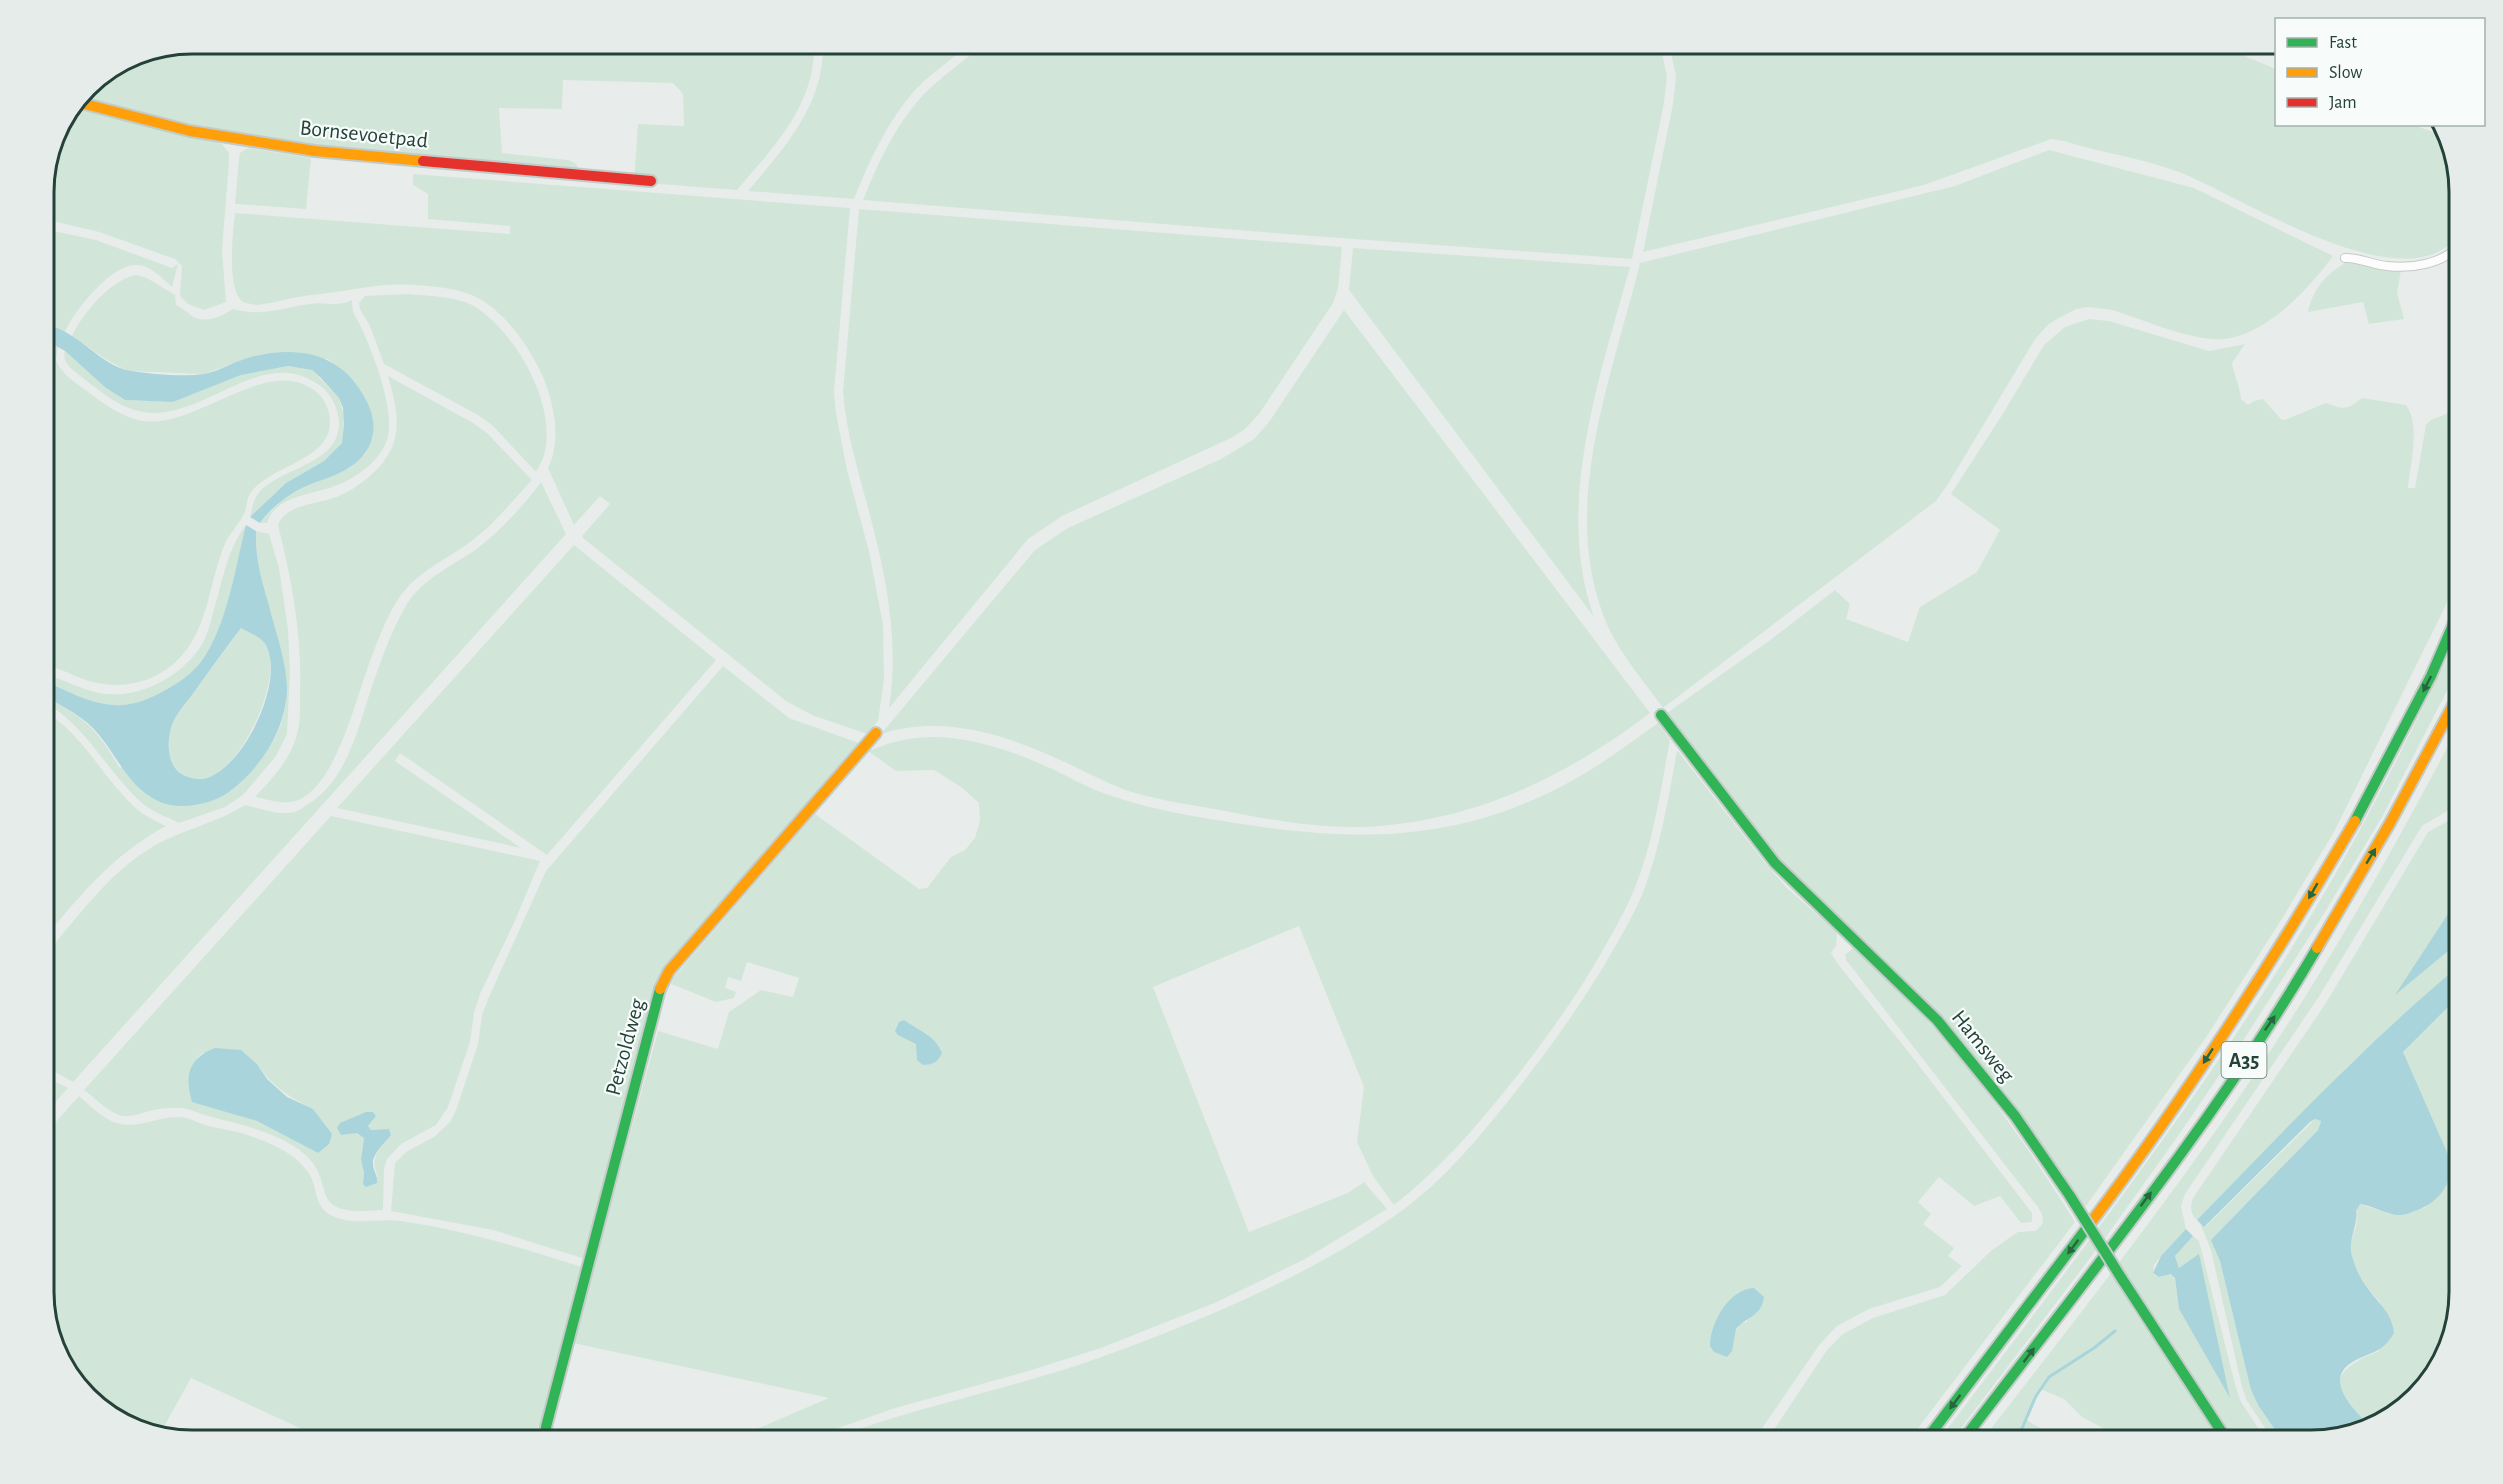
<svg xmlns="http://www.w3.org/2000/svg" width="2503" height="1484" font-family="'Alegreya Sans',sans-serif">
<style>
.green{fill:#d1e6d8;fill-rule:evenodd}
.water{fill:#a9d4db;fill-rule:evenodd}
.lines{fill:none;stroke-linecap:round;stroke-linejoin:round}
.stream{stroke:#a9d4db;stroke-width:3}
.street-casing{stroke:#c5cac8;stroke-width:10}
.fast-casing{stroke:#c3cbc8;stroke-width:14}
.slow-casing{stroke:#c3cbc8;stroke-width:14}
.jam-casing{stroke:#c3cbc8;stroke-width:14}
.street{stroke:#fcfcfc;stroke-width:8}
.fast{stroke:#30b455;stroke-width:10}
.slow{stroke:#ff9f0a;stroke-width:10}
.jam{stroke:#e5322d;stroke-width:10}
.fast-bridge-casing{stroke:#c3cbc8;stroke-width:14;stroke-linecap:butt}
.fast-bridge{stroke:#30b455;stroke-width:10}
.oneway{fill:#286442}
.labels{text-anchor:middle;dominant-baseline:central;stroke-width:4.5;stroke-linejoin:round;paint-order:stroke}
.shield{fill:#f7fbf9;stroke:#637a73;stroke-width:1.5}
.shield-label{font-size:21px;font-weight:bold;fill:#24423a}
.street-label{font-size:22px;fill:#24423a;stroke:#f7fbf9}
.rim{fill:none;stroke:#24423a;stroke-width:3}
</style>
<rect width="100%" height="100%" fill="#e8edeb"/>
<g class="green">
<path d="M192,44H814C816,104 774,147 737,190L634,182L638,124L684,126L683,94L673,83L563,80L562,109L499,108L502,153L568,160L575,163L580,170L367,157L199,127L81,96L87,87L135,55Z"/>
<path d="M823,44H971C955,56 939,68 924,81C891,113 871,157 854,199L748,191C785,147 824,105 823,44Z"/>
<path d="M985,44H1660L1667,76L1664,103L1632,259L1312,236L863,200C879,160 899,118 930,88C948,72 967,58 985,44Z"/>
<path d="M1669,44H2215L2276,69V124L2413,125L2445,136C2456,172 2463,201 2456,238C2401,303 2241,196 2179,172C2142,158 2102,153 2064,141L2051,139L1924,185L1643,252L1673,104L1676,76Z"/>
<polygon points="74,106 222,144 229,153 229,162 222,250 226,302 204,310 188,304 180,296 182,266 175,259 99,232 44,219 44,182 55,135"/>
<polygon points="248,148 311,158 306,209 235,204 239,158 240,153"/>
<path d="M2049,150L2194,188L2333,256C2308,290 2259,344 2211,339C2180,336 2143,320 2113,310L2088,307L2076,309L2050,323L2035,339L1948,484L1936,501L1663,708C1645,683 1623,657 1609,629C1556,512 1612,378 1640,263L1955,186Z"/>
<path d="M413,174L850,208L834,392L836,413L847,470L869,551L883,625L884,680L878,721L867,734L812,715L786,701L583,538L582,536L610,504L600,496L574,525L548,468C562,441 554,402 542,375C529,346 504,310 474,296C450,285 400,283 375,286C353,289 332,293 311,295C293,297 275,303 257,305C253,304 247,304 243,302C226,289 233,232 235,213L510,234V226L428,219V194L413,185Z"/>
<path d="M859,209L1342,247L1338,289L1333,303L1259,414L1245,429L1233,437L1062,516L1028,539L889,708C900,639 885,571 867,504C857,467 846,431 843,392Z"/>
<path d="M44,229L96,240L172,268L178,264L172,287C162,278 151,266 137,265C112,263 74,311 65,332L44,321Z"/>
<path d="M1353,248L1630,267C1600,376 1554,507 1594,617L1349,290Z"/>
<path d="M2347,262L2384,270H2401L2397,293L2404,319L2369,324L2363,302L2308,312C2312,291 2326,273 2347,262Z"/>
<path d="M136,275L147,278L175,295L176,305C184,308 189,315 196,318C208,323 224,315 233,309C265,317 279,308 310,304C328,301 333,308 352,300C352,315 357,317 362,329C374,356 399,418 385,445C375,465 353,480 332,487C310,495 275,496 267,523H260L281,501L302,488L350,468L365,454L373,437V418L351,379L328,359L251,357L204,374L127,371L104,358L72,336C83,313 110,280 136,275Z"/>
<path d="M408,294C428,296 454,296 472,305C514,329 556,402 545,451C544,458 540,465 536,472L493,426L478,415L384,364L370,326L360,309L359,303L365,296Z"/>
<path d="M1344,310L1650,713C1565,778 1468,824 1359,827C1313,828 1265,819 1220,810C1192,805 1162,801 1135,793C1114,787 1093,775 1073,766C1012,737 947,713 881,734L1035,550L1068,528L1221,459L1254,439L1269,422Z"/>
<path d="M2089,319L2109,321L2209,351L2245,344L2232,363C2234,376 2240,386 2241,399L2248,405L2254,401L2263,399L2281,419L2285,420L2326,403C2345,410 2346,410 2362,398L2406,405C2421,425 2410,464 2408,488H2415L2426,425L2431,420L2459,409V573L2443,611L2335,830L2283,917L2207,1036L2083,1210L2001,1091L1778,858L1667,713L1773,638L1835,590L1850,604L1846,619L1908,642L1920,607L1977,572L2000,530L1951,494L2002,415L2044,345L2065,327Z"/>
<path d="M44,340L58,347L56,359C61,375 78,384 91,394C105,405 124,418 143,421C197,428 263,358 311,388C321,394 326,402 329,413C339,459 275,463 252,491C247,497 247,504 245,512C240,524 229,533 224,546C205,595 208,651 153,677C129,688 102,687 78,677C67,673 56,666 44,666Z"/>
<path d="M65,351L106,388L125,400L173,402L241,375L288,366L312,370L339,398L344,416L342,443L324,461L286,483L250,517C252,509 253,502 257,495C278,467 338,466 339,424C339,409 331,393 319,385C262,343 203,423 143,412C120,408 101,392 84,379C75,371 61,364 65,351Z"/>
<path d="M388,376L473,423L487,433L532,480C513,500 496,522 474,539C449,559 418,570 399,598C386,617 374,650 366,673C354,706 332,796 291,802C279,804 266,799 255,797C271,780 289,761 296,738C301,724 300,706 300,692C302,635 292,581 278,525C285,505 316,504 333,498C347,494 362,483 372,474C405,444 399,415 388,376Z"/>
<path d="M541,482L566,534L73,1082L44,1066V956C76,920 105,877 146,851C177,830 214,825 245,805C260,808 280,816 295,812C299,811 303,807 307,805C351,778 359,720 376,675C384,652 394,625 407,604C423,578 454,565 478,548C501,530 524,505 541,482Z"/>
<path d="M246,525C235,567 227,628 200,663C189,677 172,687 156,695C141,702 129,706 113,705C88,703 66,690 44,681V675H47C64,680 81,689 99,693C136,700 178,679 199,649C208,636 211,620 215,606C223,578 228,548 246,525Z"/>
<path d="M256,531L269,534L279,568L288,629L290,671L287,734L276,756L243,795L225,807L179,823C167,817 152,812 142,803C106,771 87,726 44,702V696C83,717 96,727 119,767L230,792C257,769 284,736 286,699C289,666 275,630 267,599C260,575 255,555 256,531Z"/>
<polygon points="574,545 716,660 547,855 400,753 395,761 521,848 337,808"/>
<path d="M241,628C249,633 263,637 267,646C287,695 211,825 174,765C167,754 167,738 172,725C176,714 185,704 192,695C208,673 225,650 241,628Z"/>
<path d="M2459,634V665L2452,681L2382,817L2320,920L2248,1033L2178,1136L2103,1241L1952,1440H1939C2048,1295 2160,1151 2260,998C2336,882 2399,759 2459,634Z"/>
<polygon points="723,666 789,718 859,743 669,968 585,1259 493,1230 391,1211 395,1163 406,1152 434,1137 450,1122 456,1110 478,1044 482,1015 489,997 546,871"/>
<path d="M44,711C85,735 103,780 138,810C146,817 157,821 166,826C110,857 85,891 44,938Z"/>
<path d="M1658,723L1670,740C1661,788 1654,839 1636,885C1627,908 1615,929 1603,950C1577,996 1546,1039 1513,1081C1477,1126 1440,1169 1394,1205L1373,1176L1357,1142L1364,1087L1299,926L1153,987L1249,1232L1348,1193L1364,1182L1387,1209L1305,1259L1217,1302L1101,1348L1025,1372L892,1409L805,1440H731L829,1398L573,1343L658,1031L718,1049L729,1012L761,990L793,997L799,978L747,962L741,981L728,977L725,988L736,992L734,998L716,1002L671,984L675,976L815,814L919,889L927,888L951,857L965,850L975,838L980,820L979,803L961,787L934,770L896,771L868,751C880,747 891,742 903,740C949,730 1001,746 1043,765C1065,774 1086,788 1109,795C1152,810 1197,817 1242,824C1363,843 1465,841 1575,779C1604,763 1631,742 1658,723ZM904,1020C919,1031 935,1036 942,1053C938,1062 933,1065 923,1065L916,1044L907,1038Z"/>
<path d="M2459,725V804L2422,826L2318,998L2185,1194L2181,1206L2186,1229L2161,1256L2154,1265L2153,1274L2159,1277L2171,1274L2175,1278L2179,1309L2229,1395L2199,1255L2179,1268L2175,1256L2193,1236L2199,1241L2235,1384L2241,1402L2266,1440H2232L2139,1296L2132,1308L2221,1440H2125L2082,1417L2064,1399L2040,1389L2025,1419L2052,1435L2061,1438L2072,1436L2078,1428L2101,1440H1982C2094,1296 2208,1152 2305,997C2360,909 2411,817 2459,725Z"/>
<path d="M1677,750L1765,863L1787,888L1837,932L1836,946L1831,953L1838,964L1914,1059L2032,1213V1222L2021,1223L2000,1196L1974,1206L1939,1177L1918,1202L1931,1214L1923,1224L1954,1248L1948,1256L1962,1266L1940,1287L1869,1309L1837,1326L1820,1344L1754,1440H829C918,1405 1014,1389 1104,1356C1204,1320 1318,1272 1404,1209C1447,1177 1480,1136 1513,1095C1550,1048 1584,1001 1613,950C1625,929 1637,909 1645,887C1661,843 1669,796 1677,750ZM1744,1289L1747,1322L1740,1324L1734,1334Z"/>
<path d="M2459,815V897L2397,993L2459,942V966L2347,1067L2197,1220C2190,1213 2190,1208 2193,1198L2326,1003L2428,832Z"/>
<path d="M331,816L540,861L514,923L480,994L474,1013L470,1042L448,1107L436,1125L401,1144L387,1159L384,1169L383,1210C297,1218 344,1181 298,1149C271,1131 242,1125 212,1117C202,1115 192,1109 181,1108C172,1108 163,1108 154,1110C144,1112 133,1117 122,1116C109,1113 95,1098 84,1090ZM202,1053L257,1064C272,1086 289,1097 313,1109L318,1153L257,1121L192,1101C186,1083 187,1067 202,1053ZM366,1112H372L376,1116L368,1126L371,1130L389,1129L391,1135C379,1151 369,1156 378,1177L363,1184L364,1173L361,1160L364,1138L358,1133Z"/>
<path d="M1853,948C1868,956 1882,974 1894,986C1965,1056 2022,1137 2075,1222L1909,1440H1767L1827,1350L1843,1334L1873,1318L1945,1295L1992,1250L2018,1232L2036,1231L2043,1223L2042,1214L2037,1206L1846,960L1845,955Z"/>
<path d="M2459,996V1293L2439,1367L2386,1420L2369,1425C2332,1388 2325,1373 2379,1351L2380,1302C2368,1290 2347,1263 2350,1244C2351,1238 2355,1232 2356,1226C2358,1217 2353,1211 2360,1204L2389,1214L2403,1215L2426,1207L2403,1052Z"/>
<polygon points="44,1076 68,1088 44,1115"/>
<path d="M79,1096C91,1106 105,1121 120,1124C139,1128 160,1116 179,1117C188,1117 196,1122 205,1125C218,1129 232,1130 245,1134C268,1142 296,1152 310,1175C318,1190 314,1208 333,1216C354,1226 379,1218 401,1221C463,1230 523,1248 582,1267L536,1440H326L191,1378L161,1432L117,1420L64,1367L44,1302V1135Z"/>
<polygon points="2315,1119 2321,1121 2318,1130 2212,1240 2220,1261 2251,1390 2258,1405 2282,1440 2273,1440 2247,1401 2242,1387 2211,1250 2200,1223 2205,1227"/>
</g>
<g class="water">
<path d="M44,322C53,326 63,330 72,336C90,347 109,368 131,371C151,374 183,377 204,374C220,371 235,361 251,357C300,345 343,353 367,402C376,419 376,438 365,453C350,474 323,478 302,488C285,497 271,508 260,523L250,517L286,483L324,461L342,443L344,423L343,408L339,398L321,378L312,370L288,366L241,375L173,402L125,400L106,388L65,351L44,339Z"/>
<path d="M246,525L256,531C255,557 261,578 268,602C275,631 291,672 286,701C281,736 260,767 233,789C215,804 182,811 160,802C129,788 119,759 99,735C85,717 64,707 44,696V681C66,690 88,703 113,705C129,706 141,702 156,695C172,687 189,677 200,663C227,628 235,567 246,525ZM241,628C249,633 263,637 267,647C283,684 246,761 210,777C201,781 192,779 183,775C167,766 166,741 172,725C176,714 185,704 192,695C208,673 224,650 241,628Z"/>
<polygon points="2459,897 2459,942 2395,995"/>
<path d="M2459,966V996L2403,1052L2453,1166C2448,1189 2437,1203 2415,1211C2411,1212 2406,1215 2402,1215C2387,1216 2374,1206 2360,1204L2356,1211C2358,1227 2347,1241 2352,1256C2355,1268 2361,1280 2369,1290C2379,1304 2392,1313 2394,1333C2382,1353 2373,1351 2354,1361C2322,1379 2353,1409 2369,1425L2312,1440H2282L2258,1405L2251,1390L2220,1261L2211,1240L2318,1130L2321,1121L2315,1119L2310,1122L2204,1227L2197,1220C2282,1133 2365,1044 2459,966Z"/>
<path d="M904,1020C919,1031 935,1035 942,1053C938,1062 933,1065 923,1065L917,1060L916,1044L898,1035L895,1031L899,1022Z"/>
<path d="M215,1048L241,1050L257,1064L267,1079L287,1097L313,1109L332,1134L329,1144L318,1153L257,1121L192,1102C184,1075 189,1058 215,1048Z"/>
<path d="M366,1112H373L376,1116L368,1126L371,1130L389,1129L391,1135C385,1143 372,1154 373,1164C373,1171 378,1175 377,1183L366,1187L363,1184L364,1173L361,1160L364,1138L357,1133L341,1135L337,1128L340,1123Z"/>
<polygon points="2186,1229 2193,1236 2175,1256 2179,1268 2199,1254 2230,1398 2179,1309 2175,1278 2171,1274 2159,1277 2153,1273 2161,1256"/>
<path d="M1754,1288L1764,1297C1762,1316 1746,1317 1736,1329L1732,1351L1727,1357L1714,1352L1710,1346C1710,1323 1729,1289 1754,1288Z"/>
</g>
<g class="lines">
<polyline class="stream" points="2017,1440 2036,1396 2049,1377 2094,1348 2115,1331"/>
<defs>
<path id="street" d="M2345,258C2358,257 2373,265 2387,266C2411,269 2442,264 2459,246"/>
<g id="fast">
<polyline points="1661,715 1775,863 1937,1020 2015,1116 2070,1196"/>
<polyline points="2355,821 2431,676 2459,611"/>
<polyline points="2122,1279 2227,1440"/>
<polyline points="547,1440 546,1427 660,989"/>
<polyline points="1926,1440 2089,1225"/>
<path d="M1963,1440C2085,1280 2215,1122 2317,948"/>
</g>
<g id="slow">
<polyline points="77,102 190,131 315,151 423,161"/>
<polyline points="2317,948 2390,823 2459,694"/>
<polyline points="660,989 669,971 876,733"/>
<path d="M2089,1225C2187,1096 2274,960 2355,821"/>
</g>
<polyline id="jam" points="423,161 651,181"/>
</defs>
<use href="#street" class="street-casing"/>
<use href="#fast" class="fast-casing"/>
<use href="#slow" class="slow-casing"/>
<use href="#jam" class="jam-casing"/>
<use href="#street" class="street"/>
<use href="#fast" class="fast"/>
<use href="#slow" class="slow"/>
<use href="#jam" class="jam"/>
<defs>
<polyline id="fast-bridge" points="2070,1196 2122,1279"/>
</defs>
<use href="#fast-bridge" class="fast-bridge-casing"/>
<use href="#fast-bridge" class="fast-bridge"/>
</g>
<defs><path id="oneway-solid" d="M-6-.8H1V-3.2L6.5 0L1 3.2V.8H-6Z" transform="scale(1.5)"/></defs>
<g class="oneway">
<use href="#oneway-solid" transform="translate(2427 684) rotate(117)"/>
<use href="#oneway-solid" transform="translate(2371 856) rotate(-59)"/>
<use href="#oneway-solid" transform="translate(2313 891) rotate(120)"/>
<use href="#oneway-solid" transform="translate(2270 1023) rotate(-55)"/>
<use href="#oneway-solid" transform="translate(2208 1056) rotate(123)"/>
<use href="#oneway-solid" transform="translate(2146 1199) rotate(-53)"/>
<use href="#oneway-solid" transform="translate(2073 1247) rotate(127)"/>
<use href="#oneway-solid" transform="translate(2029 1355) rotate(-53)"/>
<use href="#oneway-solid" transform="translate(1955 1402) rotate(127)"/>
</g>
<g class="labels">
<rect class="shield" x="2221.5" y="1042" width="45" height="36" rx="4.5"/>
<g class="shield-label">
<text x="2244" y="1060">A35</text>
</g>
<g class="street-label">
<text transform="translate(364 134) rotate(6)">Bornsevoetpad</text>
<text transform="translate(1983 1046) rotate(51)">Hamsweg</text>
<text transform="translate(625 1047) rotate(-75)">Petzoldweg</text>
</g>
</g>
<path d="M0 0H2503V1484H0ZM192 54H2311A138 138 0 0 1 2449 192V1292A138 138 0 0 1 2311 1430H192A138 138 0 0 1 54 1292V192A138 138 0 0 1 192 54Z" fill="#e6ecea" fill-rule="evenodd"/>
<path class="rim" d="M192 54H2311A138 138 0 0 1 2449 192V1292A138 138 0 0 1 2311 1430H192A138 138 0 0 1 54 1292V192A138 138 0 0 1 192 54Z"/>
<rect x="2275" y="18" width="210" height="108" fill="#f7fbf9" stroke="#a3b1ad" stroke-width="1.5"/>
<rect x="2287" y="38" width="30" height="9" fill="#30b455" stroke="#a3b1ad" stroke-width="1.5"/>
<text x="2329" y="48" font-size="18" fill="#24423a">Fast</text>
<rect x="2287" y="68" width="30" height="9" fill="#ff9f0a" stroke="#a3b1ad" stroke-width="1.5"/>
<text x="2329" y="78" font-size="18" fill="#24423a">Slow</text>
<rect x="2287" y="98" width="30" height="9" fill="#e5322d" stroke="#a3b1ad" stroke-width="1.5"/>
<text x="2329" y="108" font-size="18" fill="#24423a">Jam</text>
</svg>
